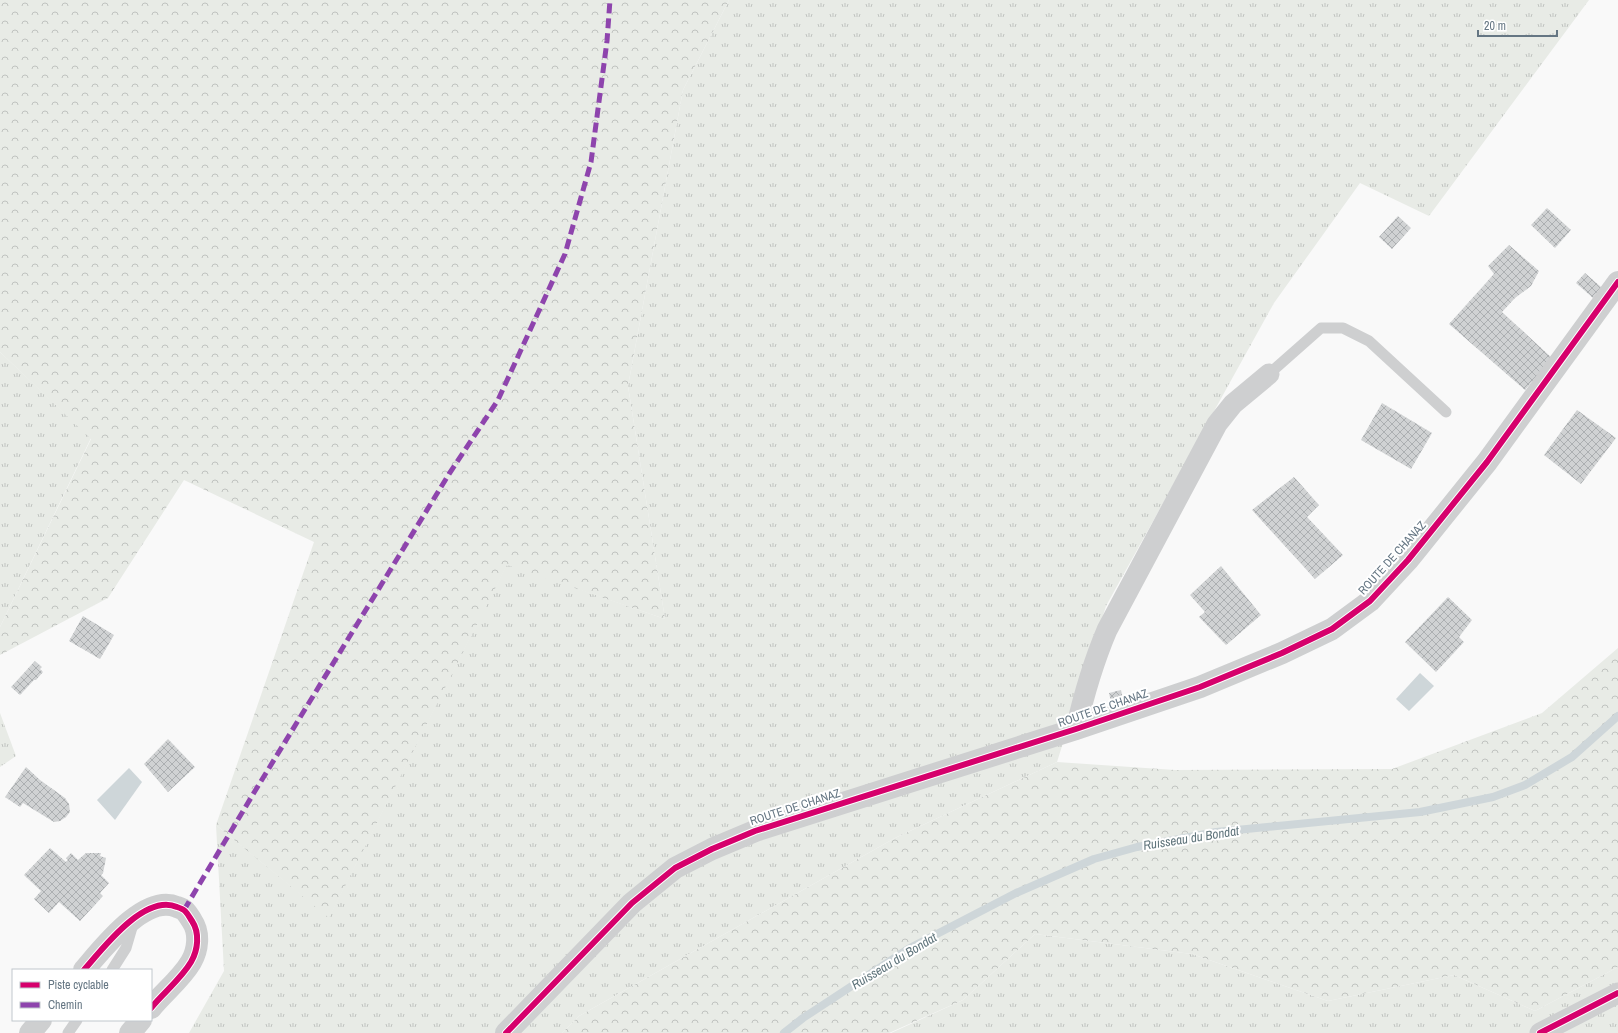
<svg xmlns="http://www.w3.org/2000/svg" width="1618" height="1033" font-family="'Archivo Narrow',sans-serif">
<style>
.grass{fill:url(#grass-tufts)}
.forest{fill:url(#forest-crowns)}
.water{fill:#ced6d9}
.lines{fill:none;stroke-linecap:round;stroke-linejoin:round}
.stream{stroke:#ced6d9;stroke-width:8}
.building{fill:url(#building-cross-hatch)}
.service{stroke:#cecfd0;stroke-width:11}
.minor{stroke:#cecfd0;stroke-width:21}
.tertiary{stroke:#cecfd0;stroke-width:22}
.quiet{stroke:#8e44ad;stroke-width:5;stroke-dasharray:10 5;stroke-linecap:butt}
.cycleway-casing{stroke:#fff;stroke-width:8}
.cycleway{stroke:#d6006c;stroke-width:6}
.labels{text-anchor:middle;dominant-baseline:central;stroke-width:4;stroke-linejoin:round;paint-order:stroke}
.street-label{font-size:12px;fill:#657683;stroke:#fff}
.water-label{font-size:13px;font-style:italic;fill:#60757c;stroke:#fff}
</style>
<defs>
<pattern id="grass-tufts" width="24" height="20" patternUnits="userSpaceOnUse"><rect width="24" height="20" fill="#e8ebe6"/><path d="M3 7l-1-3M5 7V3M7 7l1-3M15 17l-1-3M17 17v-4M19 17l1-3" fill="none" stroke="#c0c3c0"/></pattern>
<pattern id="forest-crowns" width="20" height="18" patternUnits="userSpaceOnUse"><rect width="20" height="18" fill="#e8ebe6"/><path d="M2 6a3 3 0 1 1 6 0M12 15a3 3 0 1 1 6 0" fill="none" stroke="#c0c3c0"/></pattern>
<pattern id="building-cross-hatch" width="8" height="8" patternUnits="userSpaceOnUse"><rect width="8" height="8" fill="#d0d2d3"/><path d="M0 0l8 8M0 8l8-8" fill="none" stroke="#acafb1"/></pattern>
</defs>
<rect width="100%" height="100%" fill="#f9f9f9"/>
<g class="grass">
<polygon points="729,0 1589,0 1429,216 1360,183 1274,303 1106,606 1057,762 895,838 579,1016 562,1033 189,1033 224,971 216,825 329,917 507,564 665,619 628,386 683,90"/>
<polygon points="0,352 91,438 0,627"/>
<polygon points="0,713 16,756 0,767"/>
<polygon points="1035,934 1192,954 1328,1001 1454,975 1535,1011 1618,967 1618,1033 891,1033 963,1000"/>
</g>
<g class="forest">
<polygon points="0,0 729,0 683,90 628,386 665,619 507,565 329,918 216,825 314,542 184,480 108,598 0,655 0,627 91,439 0,352"/>
<polygon points="1618,648 1618,967 1535,1011 1454,975 1328,1001 1192,954 1035,934 963,1000 889,1033 562,1033 579,1016 895,838 1057,762 1175,770 1392,769 1542,713"/>
</g>
<g class="water">
<polygon points="1420,673 1434,686 1409,711 1396,699"/>
<polygon points="129,768 142,782 115,820 97,800"/>
</g>
<g class="lines">
<polyline class="stream" points="784,1033 803,1018 908,949 1016,893 1094,859 1137,847 1216,832 1420,812 1493,797 1525,785 1572,757 1618,716"/>
</g>
<g class="building">
<polygon points="1547,208 1571,230 1555,248 1531,225"/>
<polygon points="1398,216 1411,228 1392,249 1379,237"/>
<polygon points="1509,245 1539,271 1531,286 1515,298 1502,312 1552,358 1525,390 1449,324 1494,274 1488,266"/>
<polygon points="1585,273 1601,287 1593,298 1576,283"/>
<polygon points="1382,403 1432,433 1411,469 1361,440"/>
<polygon points="1577,410 1616,438 1581,484 1544,455"/>
<polygon points="1294,477 1319,505 1307,517 1343,555 1315,579 1252,510"/>
<polygon points="1221,566 1261,615 1226,645 1199,617 1205,612 1190,595"/>
<polygon points="1448,597 1472,620 1459,637 1464,642 1436,672 1405,642"/>
<polygon points="83,616 114,635 100,659 69,641"/>
<polygon points="35,661 42,667 40,669 43,672 36,680 34,680 20,695 11,687"/>
<polygon points="1121,690 1123,699 1111,702 1109,693"/>
<polygon points="168,739 195,767 168,792 144,764"/>
<polygon points="26,767 40,780 65,798 69,804 70,812 66,817 60,821 54,822 23,803 20,807 5,797"/>
<polygon points="50,848 66,862 68,860 66,858 71,853 78,860 86,853 101,853 100,856 106,858 103,873 101,875 109,883 100,893 103,896 80,921 59,902 49,913 34,899 41,891 24,875"/>
</g>
<g class="lines">
<g class="service">
<polyline points="1269,374 1321,328 1343,328 1369,341 1446,412"/>
<polyline points="112,970 126,948 133,924"/>
<polyline points="68,1033 77,1020"/>
</g>
<g class="minor">
<path d="M1076,729C1084,694 1093,663 1107,630L1217,424L1233,404L1269,374"/>
<polyline points="1540,1033 1618,993"/>
</g>
<g class="tertiary">
<path d="M84,970C103,948 145,893 177,907C180,908 183,909 185,911C188,914 190,918 192,921C200,933 198,950 191,962C181,979 164,992 151,1008"/>
<polyline points="30,1033 41,1020"/>
<polyline points="130,1033 141,1020"/>
<polyline points="506,1033 632,903 675,868 712,849 755,831 1076,729 1200,687 1282,653 1332,629 1370,601 1408,560 1487,462 1618,282"/>
</g>
<polyline class="quiet" points="184,910 255,791 449,474 498,400 565,254 591,162 607,41 610,0"/>
<defs>
<g id="cycleway">
<path d="M84,970C103,948 145,893 177,907C180,908 183,909 185,911C188,914 190,918 192,921C200,933 198,950 191,962C181,979 164,992 151,1008"/>
<polyline points="506,1033 632,903 675,868 712,849 755,831 1076,729 1200,687 1282,653 1332,629 1370,601 1408,560 1487,462 1618,282"/>
<polyline points="1540,1033 1618,993"/>
</g>
</defs>
<use href="#cycleway" class="cycleway-casing"/>
<use href="#cycleway" class="cycleway"/>
</g>
<g class="labels">
<g class="street-label">
<text transform="translate(1392 558) rotate(-48)">ROUTE DE CHANAZ</text>
<text transform="translate(1103 708) rotate(-19)">ROUTE DE CHANAZ</text>
<text transform="translate(795 807) rotate(-18)">ROUTE DE CHANAZ</text>
</g>
<g class="water-label">
<text transform="translate(1191 838) rotate(-9)">Ruisseau du Bondat</text>
<text transform="translate(894 961) rotate(-31)">Ruisseau du Bondat</text>
</g>
</g>
<rect x="12" y="969" width="140" height="52" fill="#ffffff" stroke="#c1c8cd"/>
<rect x="20" y="982" width="20" height="6" fill="#d6006c" stroke="#c1c8cd"/>
<text x="48" y="989" font-size="12" fill="#657683">Piste cyclable</text>
<rect x="20" y="1002" width="20" height="6" fill="#8e44ad" stroke="#c1c8cd"/>
<text x="48" y="1009" font-size="12" fill="#657683">Chemin</text>
<path d="M1478 30v6h79v-6" fill="none" stroke="#657683" stroke-width="2"/>
<text x="1484" y="30" font-size="12" fill="#657683" stroke="#ffffff" stroke-width="3" paint-order="stroke">20 m</text>
</svg>
